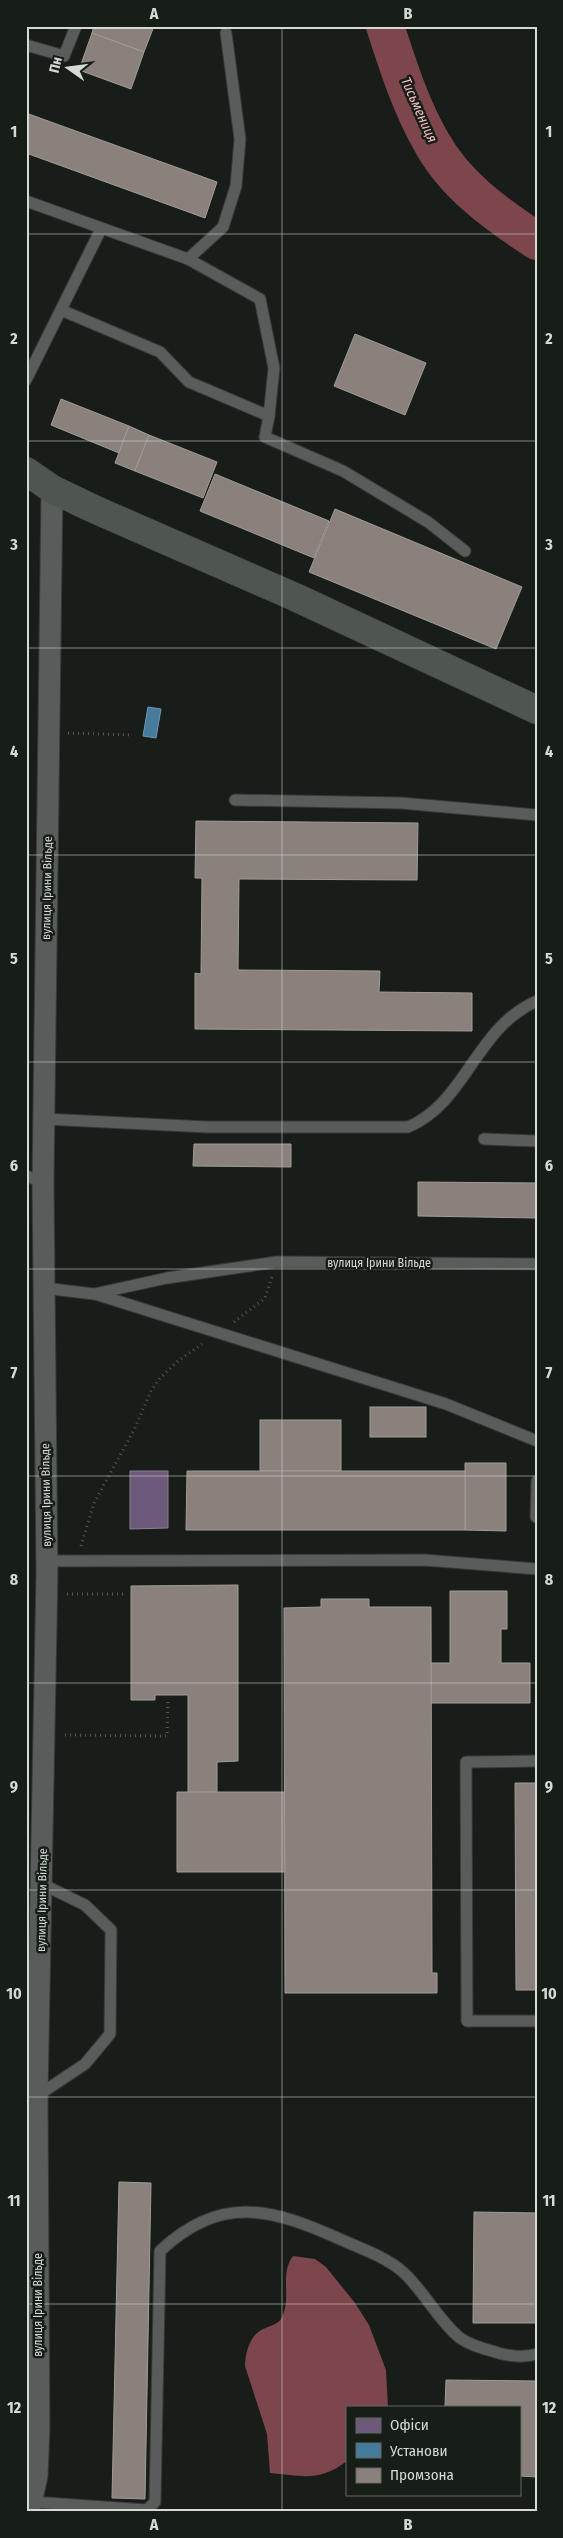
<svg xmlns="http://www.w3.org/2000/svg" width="563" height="2538" font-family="'Fira Sans Condensed',sans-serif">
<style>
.water{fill:#7c464c}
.offices{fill:#6d597a;stroke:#8c8095}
.public{fill:#457b9d;stroke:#7098ae}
.industry{fill:#8a817c;stroke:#a09c97}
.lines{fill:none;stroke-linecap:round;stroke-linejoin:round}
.river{stroke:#7c464c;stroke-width:38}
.lane-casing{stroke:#363936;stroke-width:13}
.street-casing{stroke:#363936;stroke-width:23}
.secondary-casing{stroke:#363936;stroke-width:29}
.path{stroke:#545754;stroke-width:3;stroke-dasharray:1 4;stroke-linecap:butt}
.lane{stroke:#595c5a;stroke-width:11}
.street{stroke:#595c5a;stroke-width:21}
.secondary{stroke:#4f5550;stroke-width:28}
.grid{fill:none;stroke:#d5dad5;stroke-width:1;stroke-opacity:0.55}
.labels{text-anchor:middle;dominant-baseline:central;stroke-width:5;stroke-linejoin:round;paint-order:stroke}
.street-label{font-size:12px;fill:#d5dad5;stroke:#171e18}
.water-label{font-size:14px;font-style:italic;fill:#f9bfc4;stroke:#171e18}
.neatline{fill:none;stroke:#d5dad5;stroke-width:2}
.grid-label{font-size:16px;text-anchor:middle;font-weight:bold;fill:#d5dad5}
</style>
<rect width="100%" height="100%" fill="#181d19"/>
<path class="water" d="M293,2256L315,2259L326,2267L355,2303L369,2325L386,2370L388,2407H347V2461C319,2482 303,2476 270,2473L267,2434L245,2366C245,2353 250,2335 263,2329C270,2326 279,2324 282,2317C292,2297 279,2275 293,2256Z"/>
<polygon class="offices" points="130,1471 168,1471 168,1528 130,1529"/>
<polygon class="public" points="148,707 161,709 156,738 143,736"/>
<g class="industry">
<polygon points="94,26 154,26 144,52 92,33"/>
<polygon points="92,33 144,52 131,89 79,70"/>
<polygon points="26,113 217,182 205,218 26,153"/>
<polygon points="355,334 426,363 405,415 334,386"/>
<polygon points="61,399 129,426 119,453 51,425"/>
<polygon points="129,426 149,435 135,471 115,463"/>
<polygon points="149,435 217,462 203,498 135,471"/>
<polygon points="215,474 329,521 314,558 200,511"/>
<polygon points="335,509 522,587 496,649 309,572"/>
<polygon points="196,821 418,823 417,880 239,879 238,970 380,971 379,992 472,993 472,1031 195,1029 195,973 201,974 202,878 195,878"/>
<polygon points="194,1144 291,1144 291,1167 193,1166"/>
<polygon points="418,1182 537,1183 537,1218 418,1216"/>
<rect x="370" y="1407" width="56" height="30"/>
<rect x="260" y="1420" width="81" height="51"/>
<polygon points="465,1463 506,1463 506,1531 465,1530"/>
<polygon points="187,1471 465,1471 465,1530 186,1530"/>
<polygon points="238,1585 238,1761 217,1762 217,1792 188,1793 188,1695 155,1695 155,1700 131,1700 131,1586"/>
<polygon points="450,1591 507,1591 507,1629 501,1629 501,1663 530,1663 530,1703 431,1703 431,1663 450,1663"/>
<polygon points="321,1599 369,1599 369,1607 431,1607 432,1973 437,1973 437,1993 285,1993 284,1608 321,1607"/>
<polygon points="515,1783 537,1783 537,1990 516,1990"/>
<polygon points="177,1792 284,1792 285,1872 177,1872"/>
<polygon points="119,2182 151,2183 145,2499 112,2498"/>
<polygon points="474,2212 537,2213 537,2323 473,2323"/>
<polygon points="446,2380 537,2381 537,2477 519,2476 519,2407 445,2407"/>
</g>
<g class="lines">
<path class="river" d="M385,26C398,66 411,107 432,143C455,185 497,215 537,241"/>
<defs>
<g id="lane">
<polyline points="26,45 64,56 76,26"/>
<polyline points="26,201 188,259 260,299 274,368 269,416"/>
<polyline points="188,259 223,227 236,186 240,139 226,33"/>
<polyline points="61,310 160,352 189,382 269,416 265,437 343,471 428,522 465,551"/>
<polyline points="26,380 101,229"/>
<polyline points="235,800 401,803 537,815"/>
<path d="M45,1119L207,1127H408C466,1103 476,1027 537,1001"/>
<polyline points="484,1139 537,1141"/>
<polyline points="26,1176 43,1182"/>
<polyline points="44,1288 94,1294 167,1278 276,1262 537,1264"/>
<polyline points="95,1294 446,1404 537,1441"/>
<polyline points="536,1517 537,1481"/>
<polyline points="47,1561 424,1560 537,1569"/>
<polyline points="537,1761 466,1762 467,2021 537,2021"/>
<polyline points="37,2096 85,2064 110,2034 111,1930 85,1905 42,1884"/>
<path d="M33,2502L147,2510L155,2502L160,2251C222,2193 273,2209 342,2240C362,2249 386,2257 403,2272C424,2291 438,2320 460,2338C470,2345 481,2348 492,2351C505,2356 523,2358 537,2354"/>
</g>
<polyline id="street" points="29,2512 37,2476 39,2429 37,2096 47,1573 43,1182 52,489"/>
<polyline id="secondary" points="26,471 52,489 96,510 295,597 537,710"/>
</defs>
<use href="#lane" class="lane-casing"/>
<use href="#street" class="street-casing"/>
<use href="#secondary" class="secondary-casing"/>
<g class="path">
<polyline points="68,733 132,735"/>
<polyline points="234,1322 265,1298 272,1277"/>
<polyline points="81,1546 94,1503 135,1428 151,1391 160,1378 178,1361 202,1344"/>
<polyline points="67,1594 124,1594"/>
<polyline points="65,1735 167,1736 168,1699"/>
</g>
<use href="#lane" class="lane"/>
<use href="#street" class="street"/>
<use href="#secondary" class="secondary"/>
</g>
<path class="grid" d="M282,26V2512M26,234H537M26,441H537M26,648H537M26,855H537M26,1062H537M26,1269H537M26,1476H537M26,1683H537M26,1890H537M26,2097H537M26,2304H537"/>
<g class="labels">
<g class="street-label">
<text transform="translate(47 888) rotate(-89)">вулиця Ірини Вільде</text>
<text x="379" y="1263">вулиця Ірини Вільде</text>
<text transform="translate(46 1495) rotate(-91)">вулиця Ірини Вільде</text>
<text transform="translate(42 1900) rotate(-89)">вулиця Ірини Вільде</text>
<text transform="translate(38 2305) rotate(-90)">вулиця Ірини Вільде</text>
</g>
<g class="water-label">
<text transform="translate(419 110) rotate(66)">Тисьмениця</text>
</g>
</g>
<rect width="563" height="2538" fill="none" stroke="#171e18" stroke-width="55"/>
<rect x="346" y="2406" width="175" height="90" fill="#171e18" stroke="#636964"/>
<rect x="356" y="2418" width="25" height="15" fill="#6d597a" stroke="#636964"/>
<text x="390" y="2430" font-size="15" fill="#d5dad5">Офіси</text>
<rect x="356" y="2443" width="25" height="15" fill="#457b9d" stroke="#636964"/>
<text x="390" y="2456" font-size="15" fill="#d5dad5">Установи</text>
<rect x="356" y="2468" width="25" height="15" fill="#8a817c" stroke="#636964"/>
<text x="390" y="2480" font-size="15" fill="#d5dad5">Промзона</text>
<g transform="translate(68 68) rotate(284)" stroke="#171e18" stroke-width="4" paint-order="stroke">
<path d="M0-4L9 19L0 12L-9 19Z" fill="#d5dad5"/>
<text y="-8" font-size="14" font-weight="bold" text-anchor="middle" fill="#d5dad5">Пн</text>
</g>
<rect x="28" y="28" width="508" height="2482" class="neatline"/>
<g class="grid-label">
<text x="154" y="19">A</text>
<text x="408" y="19">B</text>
<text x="14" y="137">1</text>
<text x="549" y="137">1</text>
<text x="14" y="344">2</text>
<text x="549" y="344">2</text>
<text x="14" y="550">3</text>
<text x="549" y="550">3</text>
<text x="14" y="757">4</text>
<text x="549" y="757">4</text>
<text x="14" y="964">5</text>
<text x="549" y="964">5</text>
<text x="14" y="1171">6</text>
<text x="549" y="1171">6</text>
<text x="14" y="1378">7</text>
<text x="549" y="1378">7</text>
<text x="14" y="1585">8</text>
<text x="549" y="1585">8</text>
<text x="14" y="1792">9</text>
<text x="549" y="1792">9</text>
<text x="14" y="1999">10</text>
<text x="549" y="1999">10</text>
<text x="14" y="2206">11</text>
<text x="549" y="2206">11</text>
<text x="14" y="2413">12</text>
<text x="549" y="2413">12</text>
<text x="154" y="2530">A</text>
<text x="408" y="2530">B</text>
</g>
</svg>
